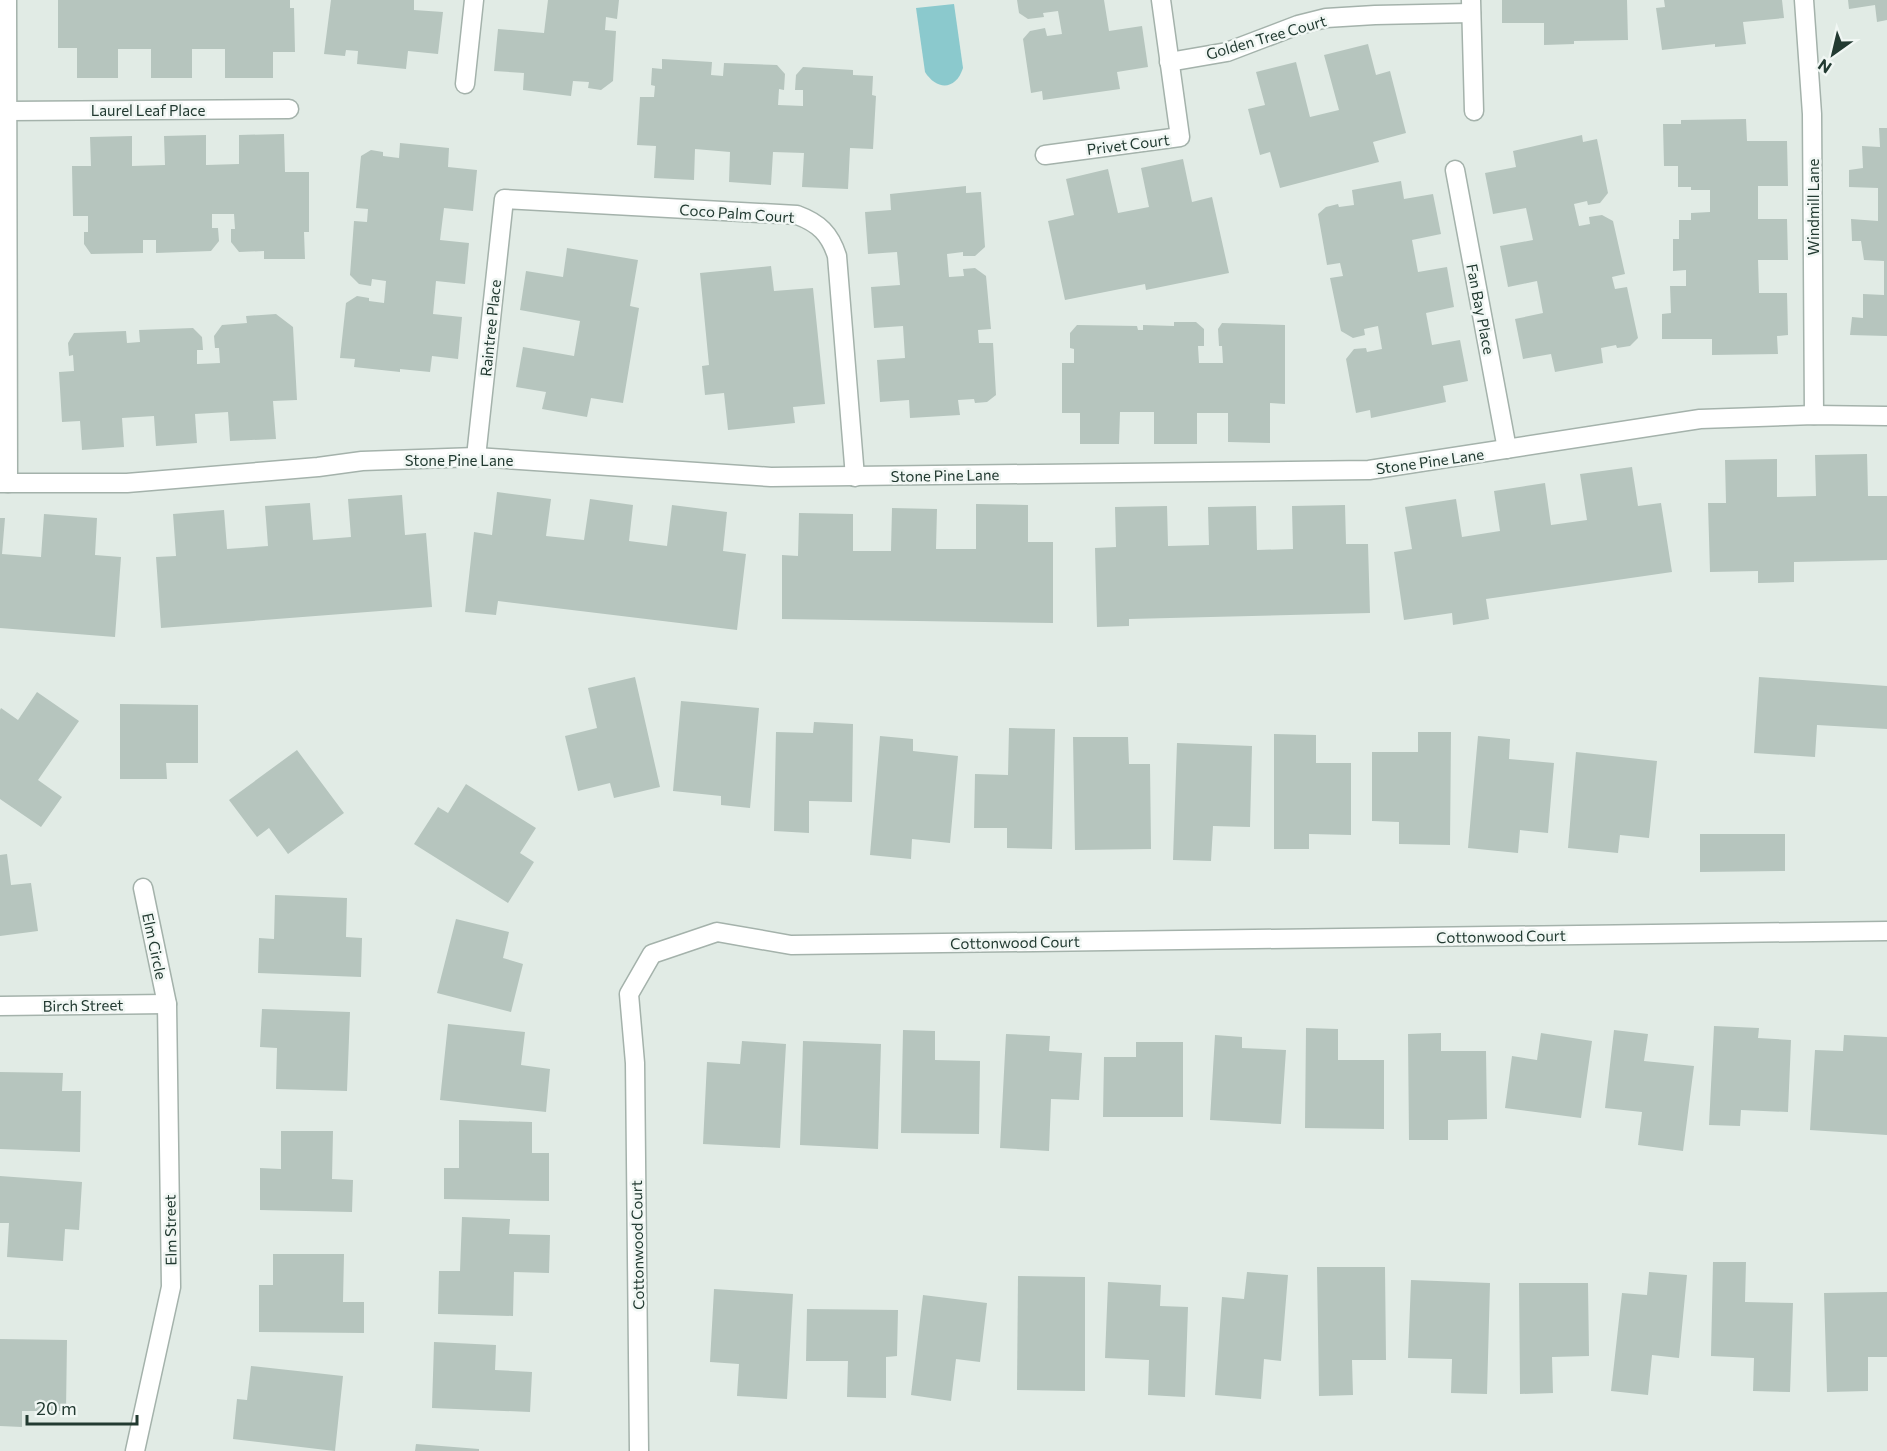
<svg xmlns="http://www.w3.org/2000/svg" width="1887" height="1451" font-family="Commissioner,sans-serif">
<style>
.water{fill:#8bc9cd}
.building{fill:#b6c5be}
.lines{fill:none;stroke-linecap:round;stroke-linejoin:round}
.minor-casing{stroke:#a4b2ab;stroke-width:21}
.minor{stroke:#fff;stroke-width:18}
.labels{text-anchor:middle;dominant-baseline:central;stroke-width:5;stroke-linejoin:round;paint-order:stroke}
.street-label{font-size:15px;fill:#223a31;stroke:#f1f7f4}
</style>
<rect width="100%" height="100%" fill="#e1ebe5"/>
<path class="water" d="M954,4L963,68C956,90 937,91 925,72L916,8Z"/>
<g class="building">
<polygon points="58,0 290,0 290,8 294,8 295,52 273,52 273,78 225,78 225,49 192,49 192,78 151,78 151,49 118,49 118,78 77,78 77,48 58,48"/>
<polygon points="331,0 414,0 414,10 443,12 438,54 408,51 406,69 357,64 358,51 346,50 345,56 324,54"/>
<polygon points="548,0 619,0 617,19 606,17 605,30 616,31 613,81 601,90 588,88 589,82 573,81 571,96 523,90 524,73 494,71 498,29 544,33"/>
<polygon points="1017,0 1104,0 1109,31 1142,26 1148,67 1117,72 1120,89 1043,100 1042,91 1031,93 1023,39 1030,31 1045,28 1047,36 1062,34 1058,11 1043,13 1044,17 1028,19 1019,13"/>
<polygon points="1502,0 1627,0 1628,40 1574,41 1574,44 1544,45 1544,23 1502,23"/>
<polygon points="1664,0 1782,0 1784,18 1743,22 1746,44 1715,47 1715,44 1662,50 1656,8 1665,7"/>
<polygon points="1848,0 1887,0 1887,20 1877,22 1875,5 1849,9"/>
<polygon points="1368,44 1376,75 1390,71 1406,133 1373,142 1379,162 1280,188 1270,152 1260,155 1248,109 1265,105 1256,72 1296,62 1310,117 1339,110 1324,55"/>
<polygon points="662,59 712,62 711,75 723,76 724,63 777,65 785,74 784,90 779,89 778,105 803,106 803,90 795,90 796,75 803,67 853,70 853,75 873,76 872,95 876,96 873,149 850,148 848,189 802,187 804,153 773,152 771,185 729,182 730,152 695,149 694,180 654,178 656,146 637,145 640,97 654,97 655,86 651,85 652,68 662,69"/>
<polygon points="1746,119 1747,141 1787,141 1788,186 1758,186 1758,219 1787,219 1788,260 1758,260 1759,293 1787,293 1788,335 1777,336 1778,354 1712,355 1712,339 1662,339 1662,314 1671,313 1670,286 1686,286 1686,270 1673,271 1673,239 1679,239 1679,220 1691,220 1691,213 1710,212 1710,190 1691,190 1691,187 1678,187 1678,166 1664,166 1663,124 1681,124 1681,120"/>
<polygon points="1879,128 1887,128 1887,336 1850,335 1852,317 1863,318 1863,294 1884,295 1884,261 1864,260 1861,241 1852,241 1851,219 1878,221 1878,188 1849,187 1849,170 1863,168 1862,146 1880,147"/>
<polygon points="284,134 285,172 309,172 309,232 304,232 305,259 264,259 264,251 239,252 231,242 231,229 235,229 234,214 212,214 212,228 218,228 219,241 211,251 156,253 156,240 143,240 143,253 91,254 84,244 84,232 88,232 88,216 73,216 72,166 91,166 90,137 132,136 132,166 165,165 164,136 206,135 206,165 239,164 239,135"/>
<polygon points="1582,135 1583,142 1597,139 1608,193 1600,203 1588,205 1587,201 1574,204 1579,226 1590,224 1589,217 1602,215 1613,221 1625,274 1612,277 1615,289 1627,287 1638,338 1630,346 1617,348 1616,345 1601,348 1603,363 1555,372 1551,354 1523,359 1515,319 1543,313 1537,281 1508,287 1500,246 1533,240 1526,208 1493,214 1485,173 1516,167 1513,151"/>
<polygon points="400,143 449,148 448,167 477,170 473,211 444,208 440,240 469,243 465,284 436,281 433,314 462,317 458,359 432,356 430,372 400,369 400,372 354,367 355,359 340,358 346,303 357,296 369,298 369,301 384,303 386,281 372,279 371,286 359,284 350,275 354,221 367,222 368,209 356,208 361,156 371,150 383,152 383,156 399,158"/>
<polygon points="1183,159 1192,202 1212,197 1229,273 1146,290 1145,284 1065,300 1048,221 1074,215 1066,179 1108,169 1118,213 1149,207 1141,168"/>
<polygon points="1401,181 1404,199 1433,194 1441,234 1412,240 1418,272 1447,267 1454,307 1426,313 1432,345 1460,340 1468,381 1443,386 1446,402 1371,418 1370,410 1356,413 1346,359 1354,349 1366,348 1367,352 1382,349 1378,326 1364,329 1365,335 1353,338 1341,331 1330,278 1343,276 1340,263 1327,265 1318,214 1326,207 1338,204 1339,207 1354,205 1352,190"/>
<polygon points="966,186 966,193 981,192 985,247 975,256 963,256 963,252 947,254 949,277 964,276 963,269 975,268 986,276 991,329 978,330 979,343 993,343 996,395 987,402 975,403 974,399 958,400 960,415 910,418 909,400 880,402 877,360 905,358 903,326 874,328 871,287 900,285 897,252 868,254 865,212 891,210 890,194"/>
<polygon points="567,248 638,260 630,306 639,308 623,403 591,398 587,417 542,409 546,392 516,387 523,347 574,356 580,321 520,310 526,271 563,277"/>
<polygon points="771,266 774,291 813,288 825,404 793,407 795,423 728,430 724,393 705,395 702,366 709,365 700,273"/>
<polygon points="276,314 293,327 297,400 273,401 276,439 230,441 228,412 195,414 197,443 156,446 154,416 122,418 124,447 82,450 80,421 62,422 59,372 74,371 73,355 69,356 68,343 74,333 126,331 127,343 140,342 139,330 193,328 202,337 203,350 197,350 197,364 220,363 219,348 215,348 214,336 222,325 247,323 246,316"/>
<polygon points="1174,322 1196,322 1204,329 1204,346 1198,346 1199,363 1223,363 1222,346 1219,346 1218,329 1222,323 1285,325 1285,404 1270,403 1270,443 1228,442 1228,413 1197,413 1197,444 1154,444 1154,412 1120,412 1119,444 1080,444 1080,413 1062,413 1062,363 1074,363 1074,349 1070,348 1070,333 1077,325 1137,326 1138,330 1143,330 1143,325 1174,326"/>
<polygon points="1867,454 1868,496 1887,496 1887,560 1794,562 1794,582 1758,583 1758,571 1710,572 1708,503 1726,503 1725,460 1777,459 1777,497 1816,496 1815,455"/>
<polygon points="1632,467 1638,506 1661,503 1672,572 1486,599 1489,619 1453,625 1452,613 1404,620 1394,552 1412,549 1405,507 1456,499 1462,537 1500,531 1494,491 1545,483 1551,525 1587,520 1580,474"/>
<polygon points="497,492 551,499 546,536 584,540 590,499 633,505 629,541 667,546 672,505 727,512 723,551 746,554 737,630 498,601 496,615 465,612 474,532 492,535"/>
<polygon points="402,495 405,535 426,533 432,607 161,628 156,557 176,556 173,514 224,510 227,549 268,546 265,506 310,503 313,540 351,537 348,499"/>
<polygon points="976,504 1028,505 1028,542 1053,542 1053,623 782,619 782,555 798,556 799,513 853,514 853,551 891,551 892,508 937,509 936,549 976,549"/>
<polygon points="1345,505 1346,544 1368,544 1370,613 1129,619 1129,626 1097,627 1095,548 1116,547 1115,507 1167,506 1168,546 1209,545 1208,507 1256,506 1257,550 1293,549 1292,506"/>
<polygon points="44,514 97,518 95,555 121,557 115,637 0,628 0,518 5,518 2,554 41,557"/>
<polygon points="635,677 660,787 614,798 610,783 578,791 565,736 597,728 588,688"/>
<polygon points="1759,677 1887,686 1887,729 1817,725 1815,757 1754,753"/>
<polygon points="37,692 79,721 38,780 62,797 41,827 0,799 0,710 1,708 18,720"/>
<polygon points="681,701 759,708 750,808 721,805 721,796 673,791"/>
<polygon points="120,704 198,705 198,763 166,763 167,779 120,779"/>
<polygon points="814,722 853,724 852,802 809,801 809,833 774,831 776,732 813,733"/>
<polygon points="1009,728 1055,729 1052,849 1007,848 1007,828 974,828 975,774 1008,775"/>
<polygon points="1418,732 1451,732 1450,845 1399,844 1399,822 1372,821 1372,752 1418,752"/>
<polygon points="1274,734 1316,735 1316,763 1351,763 1351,835 1309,834 1309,849 1274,849"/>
<polygon points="880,736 913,739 913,751 958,756 950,843 912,839 911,859 870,855"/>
<polygon points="1478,736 1510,739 1509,759 1554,763 1548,833 1520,830 1518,853 1468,848"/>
<polygon points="1073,737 1128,737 1129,764 1150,764 1151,849 1075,850"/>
<polygon points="1177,743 1252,746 1250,827 1213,826 1211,861 1173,860"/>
<polygon points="297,750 344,813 288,854 269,828 257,837 229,800"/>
<polygon points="1576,752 1657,761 1649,838 1620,835 1618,853 1568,848"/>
<polygon points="466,784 536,828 520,853 534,862 508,903 414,844 438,807 448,813"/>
<polygon points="1700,834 1785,834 1785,871 1700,872"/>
<polygon points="7,854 11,885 31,883 38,931 0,936 0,855"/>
<polygon points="275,895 347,898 346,937 362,938 361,977 258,973 259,938 274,939"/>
<polygon points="456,919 509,932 503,958 523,964 511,1012 437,993"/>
<polygon points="262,1009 350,1012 347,1091 276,1089 277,1048 260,1047"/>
<polygon points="448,1024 525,1032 521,1065 550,1069 546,1112 440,1100"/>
<polygon points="1714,1026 1759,1028 1758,1038 1791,1040 1788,1112 1741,1110 1740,1126 1709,1125"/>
<polygon points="1306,1028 1338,1029 1338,1060 1384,1060 1384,1129 1305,1128"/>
<polygon points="903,1030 935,1031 935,1060 980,1061 979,1134 901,1133"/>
<polygon points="1614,1030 1648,1034 1644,1061 1694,1066 1683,1151 1638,1145 1642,1112 1605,1108"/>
<polygon points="1441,1033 1441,1051 1486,1051 1487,1119 1448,1120 1448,1140 1409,1140 1408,1034"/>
<polygon points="1541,1033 1592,1041 1581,1118 1505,1108 1512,1056 1537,1060"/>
<polygon points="1006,1034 1050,1036 1049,1051 1082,1053 1079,1100 1051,1099 1049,1151 1000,1148"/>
<polygon points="1215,1035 1242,1037 1242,1048 1286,1050 1281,1124 1210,1120"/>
<polygon points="1844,1035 1887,1037 1887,1135 1810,1130 1815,1050 1843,1051"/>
<polygon points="742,1041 786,1044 780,1148 703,1144 707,1062 740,1064"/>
<polygon points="803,1041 881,1044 878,1149 800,1145"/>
<polygon points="1136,1042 1183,1042 1183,1117 1103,1117 1104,1057 1136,1057"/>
<polygon points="0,1072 63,1073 62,1091 81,1091 80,1152 0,1149"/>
<polygon points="459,1120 532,1122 532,1153 549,1153 549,1201 444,1199 444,1168 459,1168"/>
<polygon points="281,1131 333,1131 332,1179 353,1180 352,1212 260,1210 260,1168 281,1169"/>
<polygon points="0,1176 82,1182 79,1230 65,1229 63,1261 7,1257 9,1223 0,1223"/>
<polygon points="462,1217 510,1219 509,1234 550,1235 549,1273 514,1272 513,1316 438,1314 439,1271 460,1271"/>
<polygon points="273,1254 344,1254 343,1302 364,1302 364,1333 259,1332 259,1285 273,1285"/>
<polygon points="1713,1262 1746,1262 1745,1302 1793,1303 1790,1392 1753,1391 1754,1358 1711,1356"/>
<polygon points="1317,1267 1385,1267 1386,1360 1352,1360 1353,1395 1319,1396"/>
<polygon points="1247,1272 1288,1275 1281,1361 1264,1359 1261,1399 1215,1395 1222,1297 1244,1299"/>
<polygon points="1649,1272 1687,1275 1679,1358 1652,1355 1648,1395 1611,1391 1622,1293 1647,1295"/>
<polygon points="1018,1276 1085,1277 1085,1391 1017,1390"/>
<polygon points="1411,1280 1490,1283 1487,1394 1451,1393 1452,1359 1408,1358"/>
<polygon points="1108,1282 1161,1285 1160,1306 1188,1307 1185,1397 1148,1395 1149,1360 1105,1358"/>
<polygon points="1519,1283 1588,1283 1589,1356 1552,1357 1553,1393 1520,1394"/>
<polygon points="714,1289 793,1294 787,1399 737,1396 739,1364 710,1362"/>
<polygon points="1887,1292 1887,1357 1868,1357 1868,1391 1827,1392 1824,1293"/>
<polygon points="923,1295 987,1303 980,1362 956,1359 951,1401 911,1395"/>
<polygon points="807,1309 898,1310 897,1356 886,1357 886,1398 847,1397 848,1361 806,1361"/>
<polygon points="0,1339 67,1340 66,1411 22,1411 22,1427 0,1426"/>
<polygon points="434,1342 496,1345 495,1370 532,1372 530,1412 432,1408"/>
<polygon points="251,1366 343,1376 335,1451 233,1439 237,1399 247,1400"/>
<polygon points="416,1444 479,1449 479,1451 415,1451"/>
</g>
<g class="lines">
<defs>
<g id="minor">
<polyline points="7,0 8,483"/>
<polyline points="1471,0 1474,111"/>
<polyline points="1804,0 1812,114 1814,415"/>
<polyline points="1169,62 1227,52 1298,25 1326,18 1375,15 1471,13"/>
<polyline points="465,84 474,0"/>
<polyline points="8,111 289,109"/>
<polyline points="1045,155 1180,137 1161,0"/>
<polyline points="1455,170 1507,449"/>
<path d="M476,457L504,199L797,215C819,223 830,234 837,256L855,477"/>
<polyline points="0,483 127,483 318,467 362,461 476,457 771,477 1369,470 1700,419 1814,415 1887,416"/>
<polyline points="0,1006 167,1004"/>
<polyline points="135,1451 171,1287 167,1004 143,888"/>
<polyline points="639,1451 635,1063 629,994 652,954 717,932 791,945 1887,931"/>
</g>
</defs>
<use href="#minor" class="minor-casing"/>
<use href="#minor" class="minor"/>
</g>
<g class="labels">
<g class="street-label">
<text transform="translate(1266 37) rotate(-16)">Golden Tree Court</text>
<text x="148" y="110">Laurel Leaf Place</text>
<text transform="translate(1128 144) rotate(-7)">Privet Court</text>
<text transform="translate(1813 207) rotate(-90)">Windmill Lane</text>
<text transform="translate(737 213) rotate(4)">Coco Palm Court</text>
<text transform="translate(1481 309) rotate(79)">Fan Bay Place</text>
<text transform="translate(490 328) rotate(-84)">Raintree Place</text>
<text x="459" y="460">Stone Pine Lane</text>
<text transform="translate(1430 461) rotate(-8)">Stone Pine Lane</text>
<text transform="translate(945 475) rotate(-1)">Stone Pine Lane</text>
<text transform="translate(1501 936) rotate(-1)">Cottonwood Court</text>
<text transform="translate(1015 942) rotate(-1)">Cottonwood Court</text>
<text transform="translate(155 946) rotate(78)">Elm Circle</text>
<text transform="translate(83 1005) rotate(-1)">Birch Street</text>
<text transform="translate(170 1230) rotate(-91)">Elm Street</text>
<text transform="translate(637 1245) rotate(-91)">Cottonwood Court</text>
</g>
</g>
<g transform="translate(1833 54) rotate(214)" stroke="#f1f7f4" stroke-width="4.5" paint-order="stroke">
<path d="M0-4.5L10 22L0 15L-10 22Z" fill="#223a31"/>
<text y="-9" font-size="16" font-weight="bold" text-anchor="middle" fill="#223a31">N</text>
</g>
<path d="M27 1415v9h110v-9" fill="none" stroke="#223a31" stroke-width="3"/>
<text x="36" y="1415" font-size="18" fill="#223a31" stroke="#f1f7f4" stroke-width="4.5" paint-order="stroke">20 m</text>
</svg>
